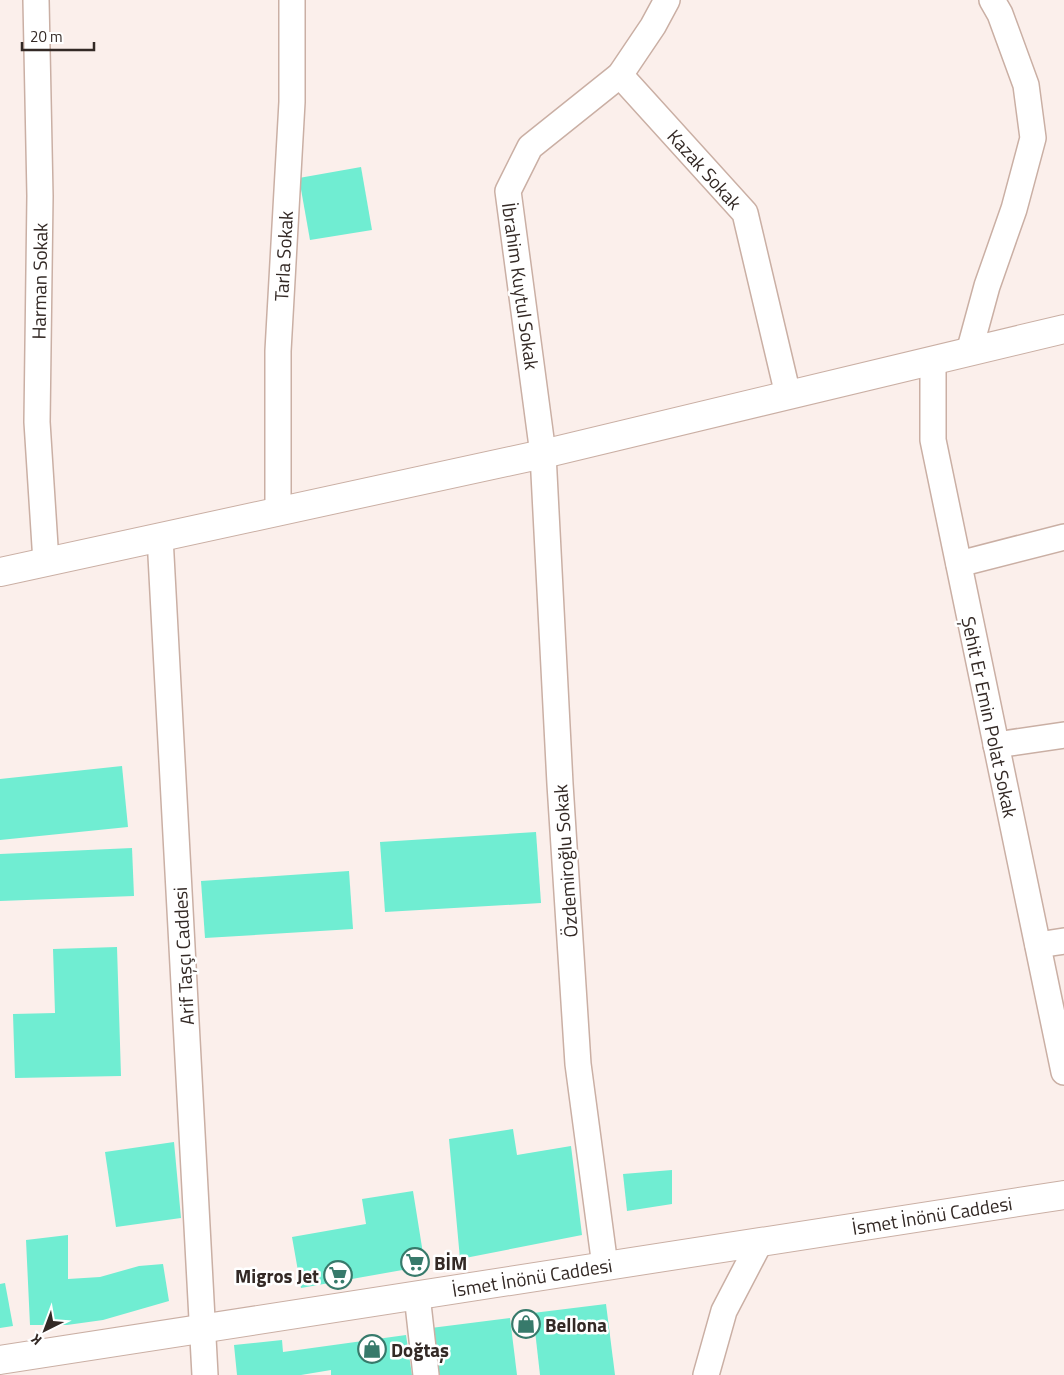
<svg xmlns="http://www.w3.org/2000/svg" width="1064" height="1375" font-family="'Titillium Web',sans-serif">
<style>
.building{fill:#70edd2}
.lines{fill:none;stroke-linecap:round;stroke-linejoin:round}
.minor-casing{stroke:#caafa4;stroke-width:28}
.major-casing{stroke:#caafa4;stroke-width:30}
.minor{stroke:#fff;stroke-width:25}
.major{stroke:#fff;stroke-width:28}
.labels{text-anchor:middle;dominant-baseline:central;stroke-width:5;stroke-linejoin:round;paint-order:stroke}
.street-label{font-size:19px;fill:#332925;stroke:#fff}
.poi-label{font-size:19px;font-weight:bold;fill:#332925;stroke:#fff;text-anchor:start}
</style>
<rect width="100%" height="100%" fill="#fbefeb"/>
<g class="building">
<polygon points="361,167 372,230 310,240 299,178"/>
<polygon points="122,766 128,827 0,840 0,779"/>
<polygon points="536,832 541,903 385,912 380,842"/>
<polygon points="132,848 134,896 0,901 0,854"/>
<polygon points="349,871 353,929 205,938 201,881"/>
<polygon points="117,947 121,1076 15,1078 13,1014 55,1013 53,949"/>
<polygon points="513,1129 517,1155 571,1146 582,1235 460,1259 449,1139"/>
<polygon points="174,1142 181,1218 116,1227 105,1152"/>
<polygon points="672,1170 672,1204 627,1211 623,1174"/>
<polygon points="413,1191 425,1266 301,1288 292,1237 366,1224 362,1199"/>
<polygon points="68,1235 68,1279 100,1277 139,1266 163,1264 169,1301 103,1320 67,1325 30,1325 26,1240"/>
<polygon points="5,1283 13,1326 0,1328 0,1284"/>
<polygon points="606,1304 615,1375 540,1375 533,1313"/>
<polygon points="510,1318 517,1375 437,1375 431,1328"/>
<polygon points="406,1335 412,1375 331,1375 331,1370 301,1375 237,1375 234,1345 282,1340 283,1352"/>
</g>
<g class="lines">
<defs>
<g id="minor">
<polyline points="36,0 40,196 37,422 46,562"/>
<polyline points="620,75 745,213 788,395"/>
<polyline points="969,352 987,286 1014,209 1033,138 1026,85 1000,14 992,0"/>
<polyline points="933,360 933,440 1064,1072"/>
<polyline points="278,512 278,351 292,102 292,0"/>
<polyline points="160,537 205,1375"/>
<polyline points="959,564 1064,537"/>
<polyline points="996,745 1064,735"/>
<polyline points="1038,945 1064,941"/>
<polyline points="605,1266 578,1064 560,784 543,454 508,191 530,147 620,75 653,26 667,0"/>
<polyline points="417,1295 426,1375"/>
<polyline points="706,1375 724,1311 760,1242"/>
</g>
<g id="major">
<polyline points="0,572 543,454 1064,329"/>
<polyline points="0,1360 1064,1195"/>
</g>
</defs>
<use href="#minor" class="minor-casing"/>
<use href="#major" class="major-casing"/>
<use href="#minor" class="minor"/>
<use href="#major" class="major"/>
</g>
<defs>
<symbol id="supermarket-ring" viewBox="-11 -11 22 22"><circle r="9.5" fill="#fff" stroke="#377a6b" stroke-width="1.5"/><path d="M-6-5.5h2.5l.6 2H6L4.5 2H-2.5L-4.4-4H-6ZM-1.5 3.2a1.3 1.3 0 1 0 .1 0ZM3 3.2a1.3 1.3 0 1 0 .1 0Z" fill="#377a6b"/></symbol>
<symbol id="shop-ring" viewBox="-11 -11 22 22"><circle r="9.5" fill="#fff" stroke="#377a6b" stroke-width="1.5"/><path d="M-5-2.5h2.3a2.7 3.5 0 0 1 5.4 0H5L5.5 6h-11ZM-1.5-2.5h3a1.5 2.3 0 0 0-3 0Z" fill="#377a6b"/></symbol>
</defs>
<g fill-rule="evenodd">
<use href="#supermarket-ring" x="399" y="1246" width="32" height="32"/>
<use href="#supermarket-ring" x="322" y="1259" width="32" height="32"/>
<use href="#shop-ring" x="510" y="1308" width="32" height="32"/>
<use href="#shop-ring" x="356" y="1333" width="32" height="32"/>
</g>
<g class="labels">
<g class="street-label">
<text transform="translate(705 169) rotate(48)">Kazak Sokak</text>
<text transform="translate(283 256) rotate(-87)">Tarla Sokak</text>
<text transform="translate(39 281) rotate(-89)">Harman Sokak</text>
<text transform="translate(521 286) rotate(82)">İbrahim Kuytul Sokak</text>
<text transform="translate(990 717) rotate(78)">Şehit Er Emin Polat Sokak</text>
<text transform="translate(565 861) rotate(-94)">Özdemiroğlu Sokak</text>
<text transform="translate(183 956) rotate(-93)">Arif Taşçı Caddesi</text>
<text transform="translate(932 1215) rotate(-9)">İsmet İnönü Caddesi</text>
<text transform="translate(532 1277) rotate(-9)">İsmet İnönü Caddesi</text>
</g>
<g class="poi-label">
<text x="434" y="1262">BİM</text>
<text x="319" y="1275" text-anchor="end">Migros Jet</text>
<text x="545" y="1324">Bellona</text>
<text x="391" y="1349">Doğtaş</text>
</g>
</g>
<g transform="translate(45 1330) rotate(222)" stroke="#ffffff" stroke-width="4" paint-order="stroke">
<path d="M0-4L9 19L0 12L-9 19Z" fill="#332925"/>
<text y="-8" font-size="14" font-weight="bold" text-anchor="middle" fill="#332925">K</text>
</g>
<path d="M22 42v8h72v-8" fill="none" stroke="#332925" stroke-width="2.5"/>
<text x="30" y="42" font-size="15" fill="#332925" stroke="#ffffff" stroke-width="4" paint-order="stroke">20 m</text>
</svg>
